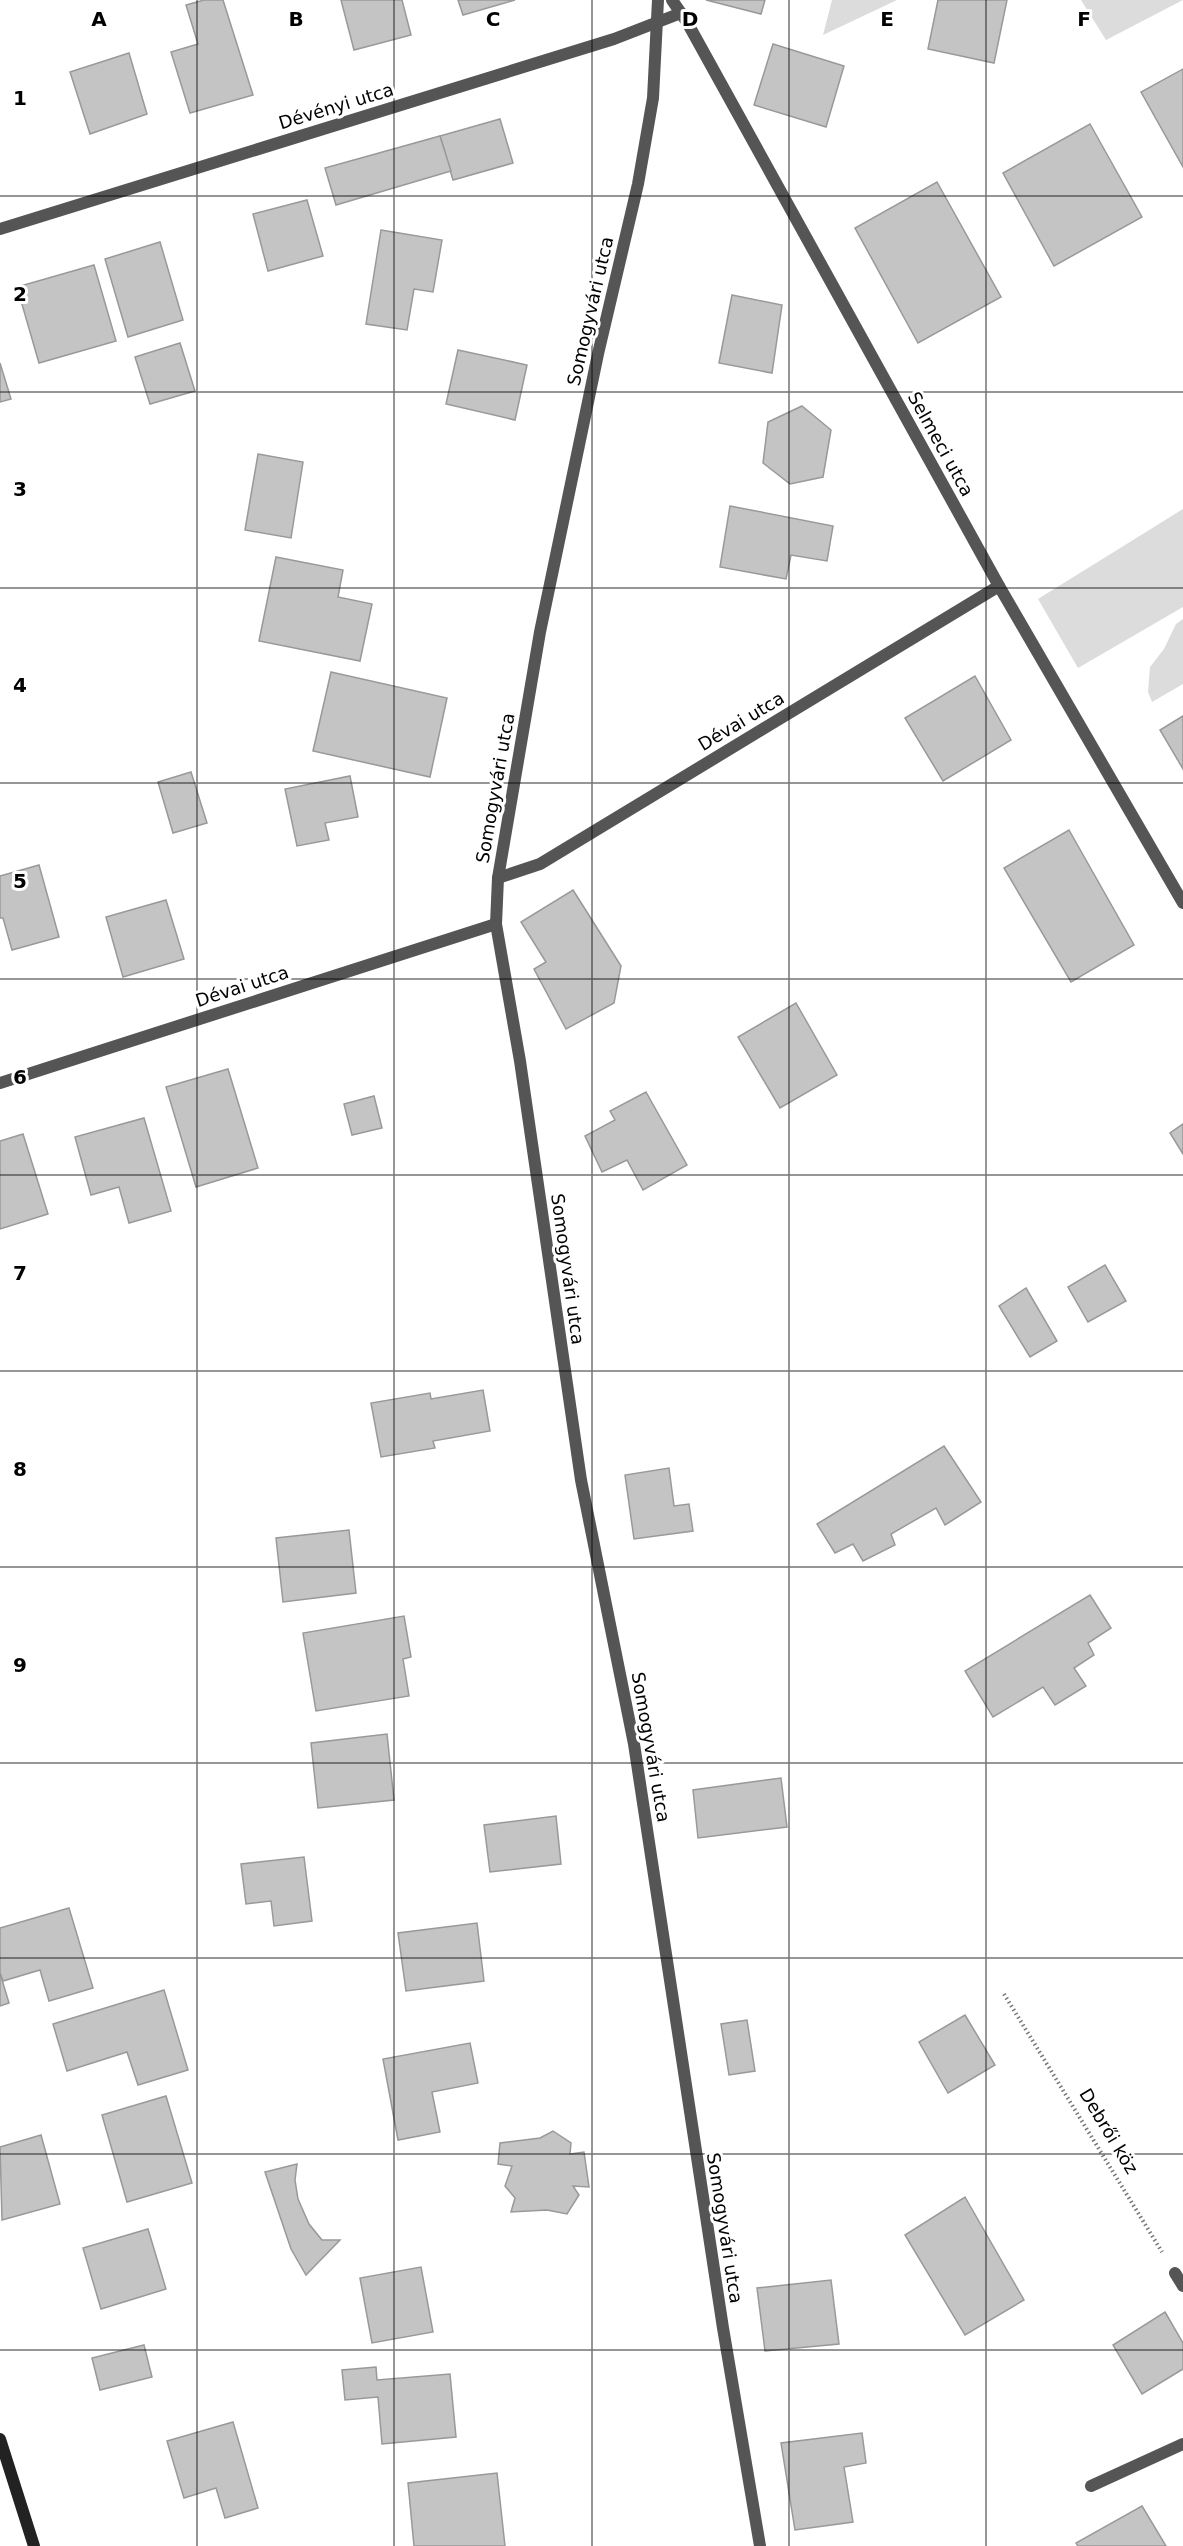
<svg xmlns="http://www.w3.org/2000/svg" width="1183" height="2546" font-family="'DejaVu Sans',sans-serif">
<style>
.green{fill:#dcdcdc}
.building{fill:#c4c4c4;stroke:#999;stroke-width:1.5}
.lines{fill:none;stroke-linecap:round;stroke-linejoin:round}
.path{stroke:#777;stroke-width:4;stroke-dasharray:1.5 3;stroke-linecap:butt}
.lane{stroke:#555;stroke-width:12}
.street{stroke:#555;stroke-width:12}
.secondary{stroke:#222;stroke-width:12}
.grid{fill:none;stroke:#000;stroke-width:1.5;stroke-opacity:0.55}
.labels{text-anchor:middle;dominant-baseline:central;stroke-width:6;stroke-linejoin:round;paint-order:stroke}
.street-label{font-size:18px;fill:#000;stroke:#fff}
.grid-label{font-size:20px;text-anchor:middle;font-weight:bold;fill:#000;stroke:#fff;stroke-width:6;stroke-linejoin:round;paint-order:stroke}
</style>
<rect width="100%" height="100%" fill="#fff"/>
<g class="green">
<polygon points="832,0 897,0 823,35"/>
<polygon points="1081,0 1183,0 1106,40"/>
<polygon points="1183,509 1183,607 1078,668 1038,599"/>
<polygon points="1183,619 1183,684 1152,702 1148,692 1150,667 1164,649 1176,624"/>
</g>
<g class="building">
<polygon points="204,0 223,0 253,95 190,113 171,52 198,44 186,5"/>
<polygon points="341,0 402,0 411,35 354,50"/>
<polygon points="458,0 515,0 463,15"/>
<polygon points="706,0 765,0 761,14"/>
<polygon points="938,0 1007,0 994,63 928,49"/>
<polygon points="773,44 844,66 826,127 754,105"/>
<polygon points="129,53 147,114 90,134 70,72"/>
<polygon points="1183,69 1183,167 1141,92"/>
<polygon points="500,119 513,163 453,180 440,136"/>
<polygon points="1090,124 1142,217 1054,266 1003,173"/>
<polygon points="440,136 451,171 336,205 325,168"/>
<polygon points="937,182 1001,297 918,343 855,228"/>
<polygon points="307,200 323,256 268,271 253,214"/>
<polygon points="381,230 442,240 433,292 414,289 407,330 366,324"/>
<polygon points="160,242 183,320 128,337 105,259"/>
<polygon points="94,265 116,341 39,363 17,287"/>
<polygon points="732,295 782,305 772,373 719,363"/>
<polygon points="180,343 195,391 150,404 135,357"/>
<polygon points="458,350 527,365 515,420 446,404"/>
<polygon points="0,363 11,399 0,402"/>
<polygon points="802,406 831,430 823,477 790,484 763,463 768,422"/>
<polygon points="258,454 303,462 291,538 245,530"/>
<polygon points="730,506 833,526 827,561 791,555 786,579 720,567"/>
<polygon points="276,557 343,570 338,597 372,604 360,661 259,641"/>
<polygon points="331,672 447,698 430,777 313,751"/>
<polygon points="975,676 1011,740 943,781 905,718"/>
<polygon points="1183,716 1183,769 1160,730"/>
<polygon points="191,772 207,823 173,833 158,782"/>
<polygon points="350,776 358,817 325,823 329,840 297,846 285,789"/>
<polygon points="1069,830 1134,945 1071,982 1004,868"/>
<polygon points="39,865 59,937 12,950 3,918 0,918 0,876"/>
<polygon points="573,890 621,966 614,1003 566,1029 534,969 546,962 521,922"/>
<polygon points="166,900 184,959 123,977 106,917"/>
<polygon points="796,1003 837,1075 780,1108 738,1037"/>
<polygon points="228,1069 258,1168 196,1187 166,1087"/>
<polygon points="646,1092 687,1165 643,1190 627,1160 602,1172 585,1136 615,1120 610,1111"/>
<polygon points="374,1096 382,1128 352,1135 344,1104"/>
<polygon points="144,1118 171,1211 129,1223 119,1187 91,1195 75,1137"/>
<polygon points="1183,1124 1183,1154 1170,1133"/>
<polygon points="23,1134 48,1214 0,1229 0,1141"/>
<polygon points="1105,1265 1126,1301 1088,1322 1068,1287"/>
<polygon points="1026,1288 1057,1341 1030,1357 999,1306"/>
<polygon points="483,1390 490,1431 433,1441 435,1448 381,1457 371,1403 430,1393 431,1399"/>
<polygon points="944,1446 981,1502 945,1525 936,1508 891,1534 895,1545 863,1561 853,1544 835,1553 817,1524"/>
<polygon points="669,1468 674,1506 689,1504 693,1531 634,1539 625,1475"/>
<polygon points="349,1530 356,1593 283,1602 276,1538"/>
<polygon points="1090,1595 1111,1628 1088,1643 1094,1655 1074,1668 1086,1686 1055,1705 1043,1687 993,1717 965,1671"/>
<polygon points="404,1616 411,1657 403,1659 409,1696 316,1711 303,1633"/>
<polygon points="387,1734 394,1800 318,1808 311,1743"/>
<polygon points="781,1778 787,1827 698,1838 693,1790"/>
<polygon points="556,1816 561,1864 490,1872 484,1825"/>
<polygon points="304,1857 312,1921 274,1926 271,1901 246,1904 241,1864"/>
<polygon points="69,1908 93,1988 49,2001 40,1970 3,1981 0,1973 0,1928"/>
<polygon points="477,1923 484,1981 406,1991 398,1933"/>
<polygon points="0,1973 9,2003 0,2006"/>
<polygon points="164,1990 188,2070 138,2085 127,2052 67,2071 53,2024"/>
<polygon points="965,2015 995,2065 948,2093 919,2042"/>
<polygon points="747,2020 755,2071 729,2075 721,2024"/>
<polygon points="470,2043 478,2083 432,2092 440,2132 398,2140 383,2059"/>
<polygon points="166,2096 192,2183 127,2202 102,2115"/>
<polygon points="553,2131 571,2143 570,2154 584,2152 589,2187 573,2186 579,2195 567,2214 547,2210 511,2212 515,2198 505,2186 512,2166 498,2164 500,2143 540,2138"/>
<polygon points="41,2135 60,2204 2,2220 0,2147"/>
<polygon points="297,2164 295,2180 298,2199 309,2224 322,2240 340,2240 306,2275 291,2249 265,2172"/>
<polygon points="965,2197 1024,2300 965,2335 905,2235"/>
<polygon points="148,2229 166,2289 101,2309 83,2248"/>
<polygon points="421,2267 433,2332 372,2343 360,2278"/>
<polygon points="831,2280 839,2344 765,2351 757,2288"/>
<polygon points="1165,2312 1183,2343 1183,2369 1142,2394 1113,2345"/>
<polygon points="144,2345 152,2377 100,2390 92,2358"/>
<polygon points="376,2367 377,2380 450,2374 456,2437 382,2444 378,2397 345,2400 342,2370"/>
<polygon points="233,2422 258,2508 225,2518 216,2488 184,2498 167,2441"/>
<polygon points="862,2433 866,2463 844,2467 853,2522 795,2530 781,2443"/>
<polygon points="497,2473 505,2546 414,2546 408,2483"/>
<polygon points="1142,2506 1166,2546 1078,2546 1076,2543"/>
</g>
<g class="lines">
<polyline class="path" points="1004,1994 1162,2252"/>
<polyline class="lane" points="1175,2273 1183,2286"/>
<g class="street">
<polyline points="658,0 653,98 638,184 598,354 540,632 498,878 496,924 520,1061 581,1480 634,1744 723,2328 760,2546"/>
<polyline points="672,0 687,22 999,586 1183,903"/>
<polyline points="0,229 614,39 681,13"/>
<polyline points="498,878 540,864 999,586"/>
<polyline points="0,1083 496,924"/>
<polyline points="1091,2486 1183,2444"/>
</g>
<polyline class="secondary" points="0,2439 34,2546"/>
</g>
<path class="grid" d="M197,0V2546M394,0V2546M592,0V2546M789,0V2546M986,0V2546M0,196H1183M0,392H1183M0,588H1183M0,783H1183M0,979H1183M0,1175H1183M0,1371H1183M0,1567H1183M0,1763H1183M0,1958H1183M0,2154H1183M0,2350H1183"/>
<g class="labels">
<g class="street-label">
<text transform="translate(336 106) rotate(-17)">Dévényi utca</text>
<text transform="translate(590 311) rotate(-77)">Somogyvári utca</text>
<text transform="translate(941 444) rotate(61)">Selmeci utca</text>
<text transform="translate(741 721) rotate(-31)">Dévai utca</text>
<text transform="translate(495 788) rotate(-80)">Somogyvári utca</text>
<text transform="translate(242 986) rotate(-18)">Dévai utca</text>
<text transform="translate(568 1269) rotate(82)">Somogyvári utca</text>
<text transform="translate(651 1747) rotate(80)">Somogyvári utca</text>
<text transform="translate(1109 2131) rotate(59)">Debrői köz</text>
<text transform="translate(725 2228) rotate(81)">Somogyvári utca</text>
</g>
</g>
<g class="grid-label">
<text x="99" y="26">A</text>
<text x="296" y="26">B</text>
<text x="493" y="26">C</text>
<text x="690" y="26">D</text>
<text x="887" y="26">E</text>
<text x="1084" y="26">F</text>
<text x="20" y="105">1</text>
<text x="20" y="301">2</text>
<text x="20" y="496">3</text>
<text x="20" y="692">4</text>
<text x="20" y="888">5</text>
<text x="20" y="1084">6</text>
<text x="20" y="1280">7</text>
<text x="20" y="1476">8</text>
<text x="20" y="1672">9</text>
</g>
</svg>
